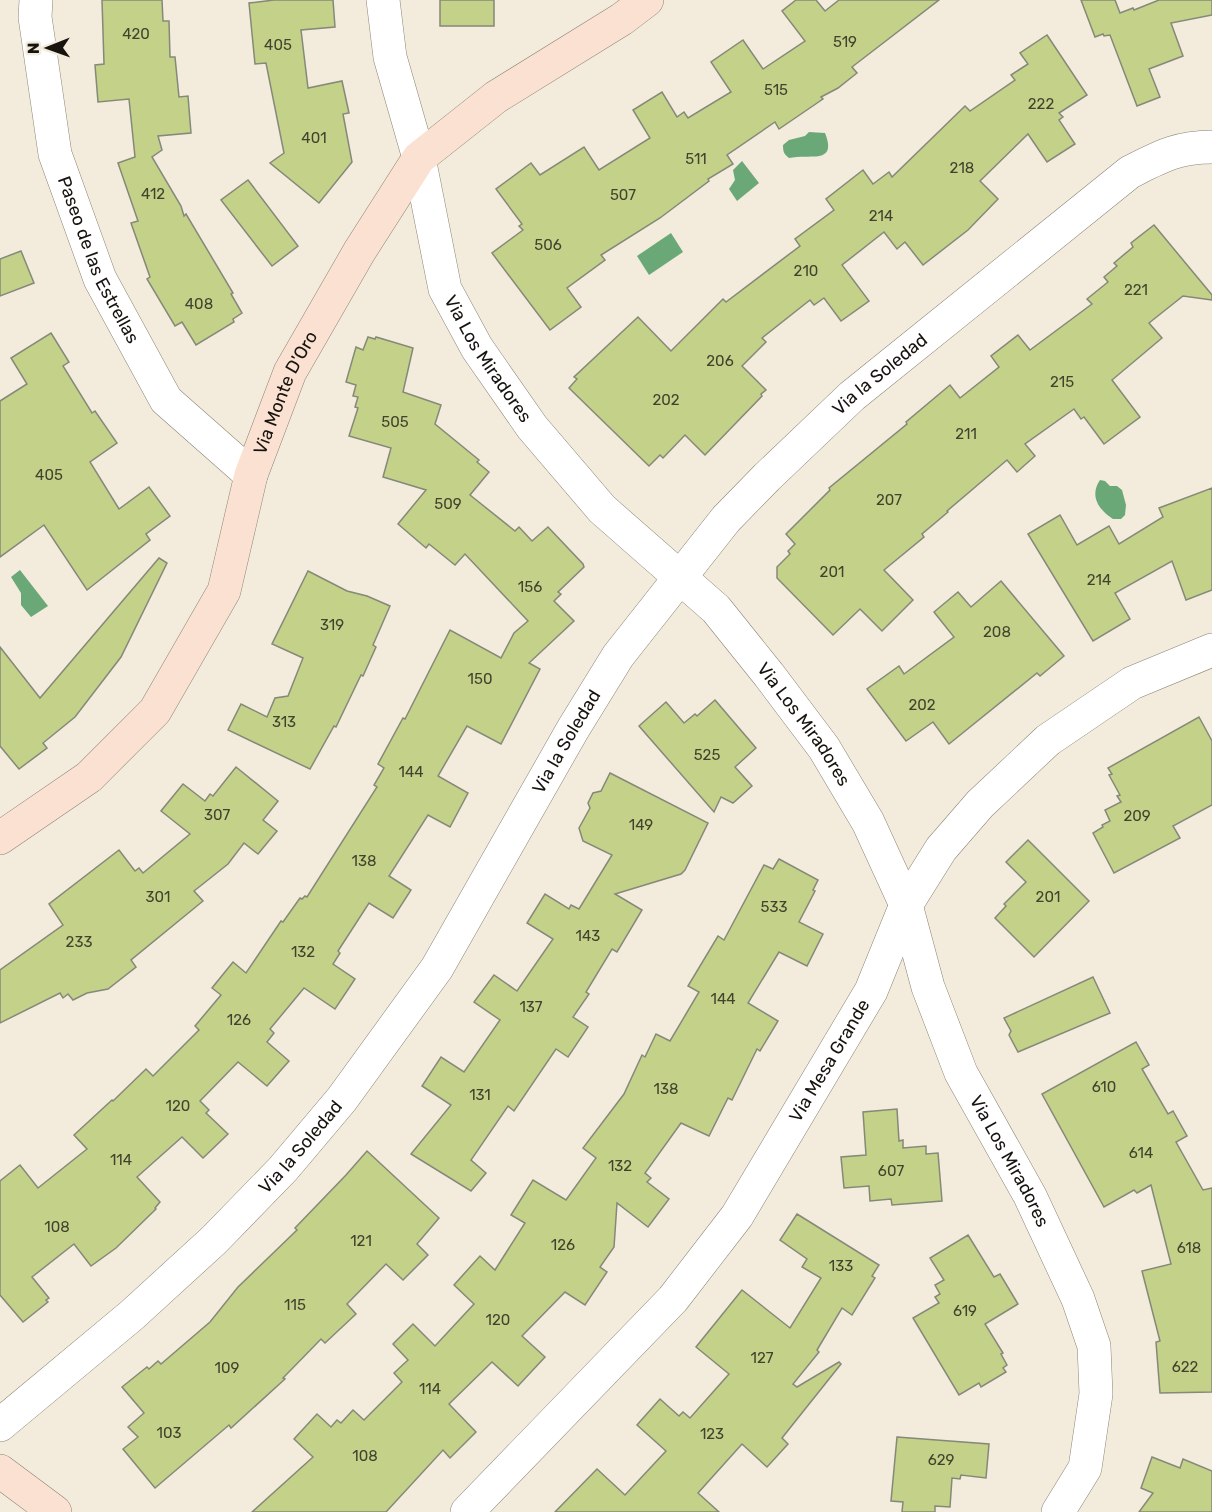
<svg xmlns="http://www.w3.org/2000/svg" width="1212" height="1512" font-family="Rubik,sans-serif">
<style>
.water{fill:#6ba877}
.building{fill:#c4d189;stroke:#858979;stroke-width:1.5}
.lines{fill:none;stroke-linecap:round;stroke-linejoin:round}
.street-casing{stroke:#8c8576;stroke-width:34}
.secondary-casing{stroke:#8c8576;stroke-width:34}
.street{stroke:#fff;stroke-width:33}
.secondary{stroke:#fbe1d1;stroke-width:33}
.labels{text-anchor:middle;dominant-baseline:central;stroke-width:4.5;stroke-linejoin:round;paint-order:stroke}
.number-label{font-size:15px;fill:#42432e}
.street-label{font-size:18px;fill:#17140f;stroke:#f3ebdb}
</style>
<rect width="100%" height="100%" fill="#f3ebdb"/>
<g class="water">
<path d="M809,132L825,133C838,166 808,153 789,158C784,154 783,152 783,145L789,140L805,136Z"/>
<polygon points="742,161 759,183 737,201 729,189 735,180 733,170"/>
<polygon points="671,233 683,252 649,275 637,256"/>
<path d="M1100,480L1105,481L1110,486H1117L1122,490L1126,505L1125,515L1121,519H1113C1099,510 1089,496 1100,480Z"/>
<polygon points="20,570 48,606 31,617 21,605 21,593 11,577"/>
</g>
<g class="building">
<polygon points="102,0 162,0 163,21 169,21 170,57 175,57 179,97 188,96 191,133 158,136 162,150 152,157 181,206 184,216 186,214 233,293 231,294 242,313 233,319 234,322 196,345 182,322 175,326 147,279 150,277 131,223 138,221 118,163 135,157 129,99 98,102 95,65 104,64"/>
<polygon points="274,0 333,0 335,27 301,30 308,88 342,81 349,113 343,114 352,162 319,203 270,163 284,153 266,63 255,64 249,3"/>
<rect x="440" y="0" width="54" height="26"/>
<polygon points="796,0 816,0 825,11 839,0 939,0 852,67 857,73 838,88 821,97 823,99 779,129 775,122 727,155 733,164 708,179 709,181 660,218 601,255 605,260 567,288 581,307 550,330 492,253 523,230 519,226 522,224 496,189 531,163 540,175 584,147 599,170 650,138 633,110 662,92 677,117 684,112 688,118 731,92 711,62 743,40 763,69 805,41 782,11"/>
<polygon points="1081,0 1115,0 1120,13 1133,8 1134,10 1159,0 1212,0 1212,15 1171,23 1183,56 1149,69 1160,97 1137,106 1110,35 1104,36 1103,34 1095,37"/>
<polygon points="1047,35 1087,95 1059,113 1063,117 1059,120 1075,144 1047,162 1028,134 980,181 998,199 968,230 923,265 905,242 897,249 884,232 842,265 869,301 841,321 824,298 814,305 810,300 762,338 766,342 742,366 766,390 761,394 762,396 705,455 685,435 663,458 660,455 649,466 569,388 577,379 574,377 638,317 671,351 723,299 726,302 800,246 795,239 834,210 826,199 863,170 873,184 889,172 892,177 965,106 970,111 1015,80 1011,75 1028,64 1020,53"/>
<polygon points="248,180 298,246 272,266 221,200"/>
<polygon points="1154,225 1212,295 1212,300 1183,296 1149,323 1162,338 1112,380 1140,417 1104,444 1084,417 1081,419 1074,409 1025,444 1035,456 1017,472 1007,460 947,511 948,512 922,534 924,537 884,570 913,600 882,631 860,609 833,635 777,578 777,567 790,554 788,551 795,544 786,534 830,490 829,488 907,424 906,422 950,385 960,398 999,367 991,356 1018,335 1030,350 1092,304 1087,299 1108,282 1104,277 1117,266 1114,263 1133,247 1131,243"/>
<polygon points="21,251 34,283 0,296 0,259"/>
<polygon points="51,333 69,362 63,366 92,413 95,411 117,443 90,462 119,509 149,487 170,516 146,534 150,540 87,590 44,525 0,557 0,401 27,384 11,358"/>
<polygon points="368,337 375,339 376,337 413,348 403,392 441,405 435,424 479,460 477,462 489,472 470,495 515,531 519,527 532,541 548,527 583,564 584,567 558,592 561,594 554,601 574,621 529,663 540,669 501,744 467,726 438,776 468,793 450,827 428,815 389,876 411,890 393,918 369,903 338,951 340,953 333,964 355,979 335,1009 304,988 270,1029 274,1033 267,1042 289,1061 267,1086 238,1062 200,1101 209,1110 206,1113 228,1134 203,1158 182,1137 137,1177 160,1202 155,1208 156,1209 116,1248 91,1266 74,1244 32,1277 49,1298 46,1300 48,1302 23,1322 0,1295 0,1181 20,1165 38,1188 87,1149 74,1135 112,1100 113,1101 146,1069 153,1076 199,1030 195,1026 221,995 212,988 233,962 246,973 281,921 283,922 300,898 302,899 305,896 307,897 377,787 374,785 384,768 378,764 403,718 405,719 450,630 501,658 514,633 528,621 465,554 455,565 429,544 426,548 398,524 426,490 383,477 391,448 349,436 358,408 355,407 358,397 353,396 356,385 346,382 356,347 363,350"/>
<polygon points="1212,488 1212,590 1186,600 1172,561 1115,593 1130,619 1093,641 1028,534 1060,515 1077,545 1109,526 1119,544 1163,517 1159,508"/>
<polygon points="159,558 167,563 121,657 75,717 43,743 47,748 19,769 0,746 0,647 40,698"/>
<polygon points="308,571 347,591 367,596 390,606 373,645 376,647 363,676 361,675 336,727 334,726 310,769 228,730 241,704 267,717 275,698 288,696 303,658 272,644"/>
<polygon points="1001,581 1064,656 1040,676 1037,673 949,744 933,722 906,741 867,689 899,666 904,674 954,637 934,612 958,592 971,607"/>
<polygon points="715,700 756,748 735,767 752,786 733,803 721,797 714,812 639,726 666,702 684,723 695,714 697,716"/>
<polygon points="1199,717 1212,741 1212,805 1173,826 1180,838 1114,873 1093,833 1103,827 1102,825 1110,821 1105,810 1121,802 1117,796 1120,795 1109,775 1112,774 1108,768"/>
<polygon points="236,767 278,801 263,820 277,831 258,854 244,843 228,864 194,891 203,901 131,960 136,967 108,989 87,993 73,1000 68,994 63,998 60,993 0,1023 0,970 63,925 49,904 119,850 135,871 139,868 143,873 190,834 161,811 183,784 205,801 210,794 213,796"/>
<polygon points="610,773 708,823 685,870 681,874 615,894 642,910 617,952 612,949 586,992 589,994 573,1017 588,1027 568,1057 556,1049 514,1111 508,1106 471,1160 486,1173 471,1191 411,1154 451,1105 422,1086 441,1057 464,1072 500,1020 474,1002 494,975 517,991 553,939 527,923 545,894 569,909 571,905 579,909 612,855 583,841 579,828 590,808 588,803 593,793 601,791"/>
<polygon points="1028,840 1089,901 1034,957 995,918 1006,906 1004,904 1026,882 1006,862"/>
<polygon points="779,859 818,880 813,890 815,891 799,922 823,934 807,966 779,952 748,1003 778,1021 760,1051 757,1049 732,1100 728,1098 709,1136 681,1123 645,1173 651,1178 647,1182 669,1199 648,1227 617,1203 614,1247 600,1267 607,1272 585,1305 565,1292 522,1336 545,1357 518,1386 492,1362 449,1404 476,1432 450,1458 443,1450 386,1512 252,1512 313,1457 294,1439 317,1414 331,1427 337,1420 341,1423 353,1410 364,1420 402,1382 394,1373 408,1360 393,1344 413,1324 435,1346 474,1304 454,1285 480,1256 495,1270 525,1223 511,1215 533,1180 566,1200 596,1158 583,1148 624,1094 642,1055 645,1057 656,1034 670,1041 699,992 688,986 718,936 724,940 764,865 773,869"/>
<polygon points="1093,977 1110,1013 1018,1052 1009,1035 1011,1031 1004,1018"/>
<polygon points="1136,1042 1149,1065 1142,1069 1168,1114 1173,1111 1187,1136 1176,1142 1203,1190 1212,1188 1212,1392 1160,1393 1156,1342 1160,1341 1142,1271 1171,1264 1151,1185 1137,1193 1134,1190 1104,1207 1042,1094"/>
<polygon points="897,1109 899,1141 903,1140 903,1148 926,1146 926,1154 938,1153 942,1201 892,1205 891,1199 870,1201 869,1186 844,1188 841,1157 866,1155 863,1112"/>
<polygon points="367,1151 439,1218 417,1244 428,1255 403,1280 386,1264 347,1304 356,1314 325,1343 321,1339 283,1378 285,1379 231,1428 229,1425 155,1488 123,1449 138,1437 128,1427 144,1413 122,1387 147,1367 149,1369 158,1361 161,1364 210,1322 238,1287 297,1230 295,1228 346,1175"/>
<polygon points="797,1214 879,1265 872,1276 875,1278 852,1315 842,1308 817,1350 819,1352 793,1384 797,1387 839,1362 841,1364 782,1438 788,1444 767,1467 742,1444 698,1493 719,1512 555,1512 597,1469 625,1495 666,1451 637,1425 660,1399 679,1416 683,1412 690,1418 729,1374 696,1347 742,1290 790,1328 821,1278 802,1267 807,1259 780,1240"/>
<polygon points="968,1235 994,1277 1000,1274 1018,1304 985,1324 1003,1353 1001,1354 1007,1365 1003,1368 1006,1372 981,1387 979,1383 959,1395 913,1318 939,1303 935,1297 940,1294 935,1285 944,1280 930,1258"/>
<polygon points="897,1437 989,1444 986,1478 961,1475 960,1479 952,1478 950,1507 935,1506 935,1512 902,1512 903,1502 891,1501"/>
<polygon points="1152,1457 1180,1468 1183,1459 1212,1471 1212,1512 1139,1512 1153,1493 1141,1488"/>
</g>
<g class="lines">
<defs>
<g id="street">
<path id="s1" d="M36,0L35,17L55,154L100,279L166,400L251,475"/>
<path id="s2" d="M383,0L390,57L419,158L445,289L477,348L532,427L602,509L716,609L769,675L824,748L868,822L906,905L928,987L961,1073L1030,1196L1078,1299L1094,1346L1096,1394L1085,1468L1058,1512"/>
<path id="s3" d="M0,1425L132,1315L214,1240L283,1169L342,1099L437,968L573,729L618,656L726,519L767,477L852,396L1130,172C1160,157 1177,147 1212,147"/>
<path id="s4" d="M467,1512L673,1299L737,1216L871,991L906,905L941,849L980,804L1048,740L1132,683L1212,650"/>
</g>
<g id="secondary">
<path id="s5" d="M0,838L89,777L155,711L224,591L251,475L290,372L359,252L419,158L496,97L622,19L647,0"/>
<polyline points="0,1471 55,1512"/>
</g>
</defs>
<use href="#street" class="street-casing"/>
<use href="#secondary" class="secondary-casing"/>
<use href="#street" class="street"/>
<use href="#secondary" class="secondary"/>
</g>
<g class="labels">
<g class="number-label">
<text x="136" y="34">420</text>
<text x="845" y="42">519</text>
<text x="278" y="45">405</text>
<text x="776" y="90">515</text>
<text x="1041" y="104">222</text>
<text x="314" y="138">401</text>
<text x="696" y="159">511</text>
<text x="962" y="168">218</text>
<text x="153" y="194">412</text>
<text x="623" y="195">507</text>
<text x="881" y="216">214</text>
<text x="548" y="245">506</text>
<text x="806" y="271">210</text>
<text x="1136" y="290">221</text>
<text x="199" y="304">408</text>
<text x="720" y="361">206</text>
<text x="1062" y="382">215</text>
<text x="666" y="400">202</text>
<text x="395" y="422">505</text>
<text x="966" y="434">211</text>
<text x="49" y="475">405</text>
<text x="889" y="500">207</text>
<text x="448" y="504">509</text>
<text x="832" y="572">201</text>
<text x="1099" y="580">214</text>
<text x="530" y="587">156</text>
<text x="332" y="625">319</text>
<text x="997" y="632">208</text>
<text x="480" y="679">150</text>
<text x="922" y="705">202</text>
<text x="284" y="722">313</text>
<text x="707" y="755">525</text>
<text x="411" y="772">144</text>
<text x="217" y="815">307</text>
<text x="1137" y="816">209</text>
<text x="641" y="825">149</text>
<text x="364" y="861">138</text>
<text x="158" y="897">301</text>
<text x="1048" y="897">201</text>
<text x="774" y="907">533</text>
<text x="588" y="936">143</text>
<text x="79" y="942">233</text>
<text x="303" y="952">132</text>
<text x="723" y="999">144</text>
<text x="531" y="1007">137</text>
<text x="239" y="1020">126</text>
<text x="1104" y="1087">610</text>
<text x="666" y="1089">138</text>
<text x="480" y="1095">131</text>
<text x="178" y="1106">120</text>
<text x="1141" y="1153">614</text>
<text x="121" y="1160">114</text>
<text x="620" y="1166">132</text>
<text x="891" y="1171">607</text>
<text x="57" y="1227">108</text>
<text x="361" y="1241">121</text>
<text x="563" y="1245">126</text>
<text x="1189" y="1248">618</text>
<text x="841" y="1266">133</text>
<text x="295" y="1305">115</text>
<text x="965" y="1311">619</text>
<text x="498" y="1320">120</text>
<text x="762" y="1358">127</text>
<text x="1185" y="1367">622</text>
<text x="227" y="1368">109</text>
<text x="430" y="1389">114</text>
<text x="169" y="1433">103</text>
<text x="712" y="1434">123</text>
<text x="365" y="1456">108</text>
<text x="941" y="1460">629</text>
</g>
<g class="street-label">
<text stroke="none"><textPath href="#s1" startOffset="270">Paseo de las Estrellas</textPath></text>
<text stroke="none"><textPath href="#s2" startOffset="378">Via Los Miradores</textPath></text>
<text stroke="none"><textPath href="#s3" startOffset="1382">Via la Soledad</textPath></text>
<text stroke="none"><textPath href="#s5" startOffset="548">Via Monte D'Oro</textPath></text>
<text stroke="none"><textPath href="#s2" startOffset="864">Via Los Miradores</textPath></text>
<text stroke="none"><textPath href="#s3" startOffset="896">Via la Soledad</textPath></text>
<text stroke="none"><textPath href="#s4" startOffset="582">Via Mesa Grande</textPath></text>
<text stroke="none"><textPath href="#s3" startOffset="410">Via la Soledad</textPath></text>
<text stroke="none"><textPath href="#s2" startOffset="1350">Via Los Miradores</textPath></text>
</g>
</g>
<g transform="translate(48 48) rotate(269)" stroke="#f3ebdb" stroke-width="4.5" paint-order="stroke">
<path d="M0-4.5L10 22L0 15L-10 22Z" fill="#17140f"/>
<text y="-9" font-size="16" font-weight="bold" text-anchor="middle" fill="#17140f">N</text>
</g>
</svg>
